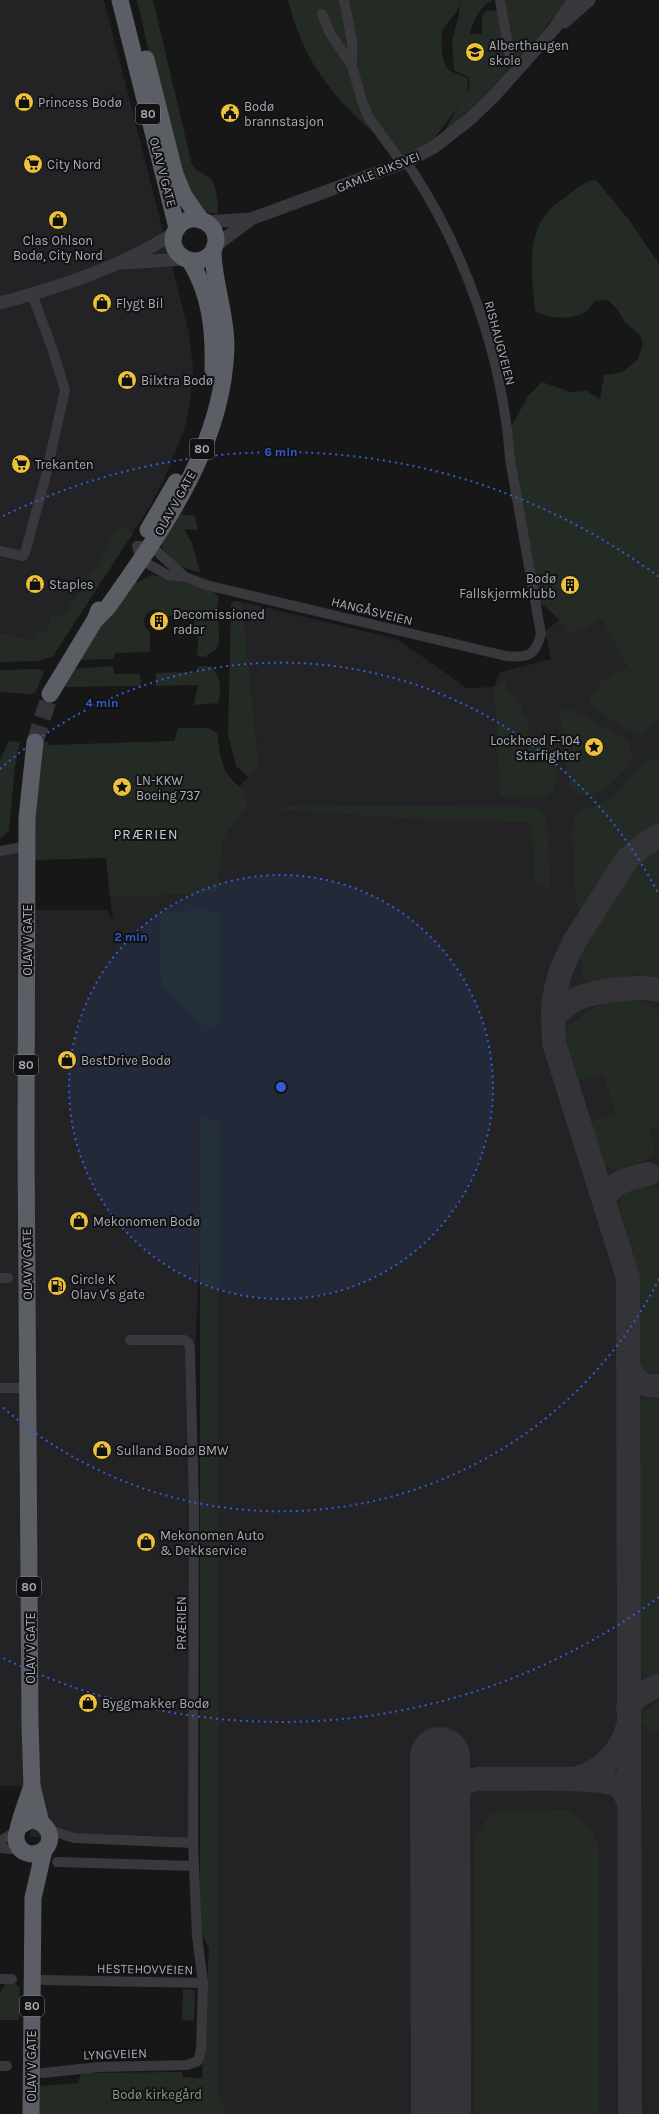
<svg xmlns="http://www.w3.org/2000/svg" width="659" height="2114" font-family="Karla,sans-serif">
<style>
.built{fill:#232325}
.green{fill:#232b24;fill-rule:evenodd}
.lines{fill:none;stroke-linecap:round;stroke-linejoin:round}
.taxiway{stroke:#343438;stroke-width:24}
.runway{stroke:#343438;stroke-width:60}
.trunk-tunnel{stroke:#343538;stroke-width:17;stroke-dasharray:17 8;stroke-linecap:butt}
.minor{stroke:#38383d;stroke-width:10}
.tertiary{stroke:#38383d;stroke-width:13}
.trunk{stroke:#5c5e65;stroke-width:17}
.ring{fill:none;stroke:#325cd3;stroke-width:2;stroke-dasharray:2 4}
.labels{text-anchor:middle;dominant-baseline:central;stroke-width:4;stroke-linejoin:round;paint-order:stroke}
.shield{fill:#121213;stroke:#7c7e86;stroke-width:1}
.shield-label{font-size:12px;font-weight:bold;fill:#a9acb8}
.poi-label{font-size:13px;fill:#a9acb8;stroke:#121213;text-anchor:start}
.street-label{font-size:13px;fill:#a9acb8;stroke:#121213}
.park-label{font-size:13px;fill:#81a286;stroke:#121213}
.neighbourhood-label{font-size:14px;letter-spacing:1px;fill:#caccd4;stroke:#121213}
.centre{fill:#325cd3;stroke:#121213;stroke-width:2}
.ring-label{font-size:12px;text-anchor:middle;font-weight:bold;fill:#325cd3;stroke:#121213;stroke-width:4;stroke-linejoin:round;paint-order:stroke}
</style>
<rect width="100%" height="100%" fill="#171718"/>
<g class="built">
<polygon points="0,0 104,0 189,333 193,368 191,395 185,428 163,481 150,506 53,656 0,643"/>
<polygon points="599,589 659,625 659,2114 202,2114 202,2082 209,1947 210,1357 201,1112 200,1254 192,1403 193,1843 30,1837 32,1786 0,1786 0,851 27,846 27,910 107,910 113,922 106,858 240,786 259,765 242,602 397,639 467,688 494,687 500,672 551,659 545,631"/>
</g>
<g class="green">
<path d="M137,0H153L192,165C197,172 203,173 210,178C216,182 219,206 218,214L206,212L201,207L183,180L151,61Z"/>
<path d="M288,0H493C478,7 474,20 470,34H482V16L486,11L499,10L506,58L511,66L496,86L441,137L459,106L429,145L403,158C346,110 307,76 288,0ZM460,2L459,14L452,42L454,70L468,77L470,86L466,95L468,86L467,78C460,75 452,73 447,68C442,62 439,36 444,28C450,19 458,14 460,2Z"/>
<polygon points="505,0 568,0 518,61 512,56"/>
<path d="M596,180L629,220L659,264V721L641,734L634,733L592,708L589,701L600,684V682L628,667L602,619L574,634L547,608L536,601L510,459L511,427L528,396L542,382L571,392L587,391L600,399L604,375L623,372L638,359L643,343L640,335L625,322L618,310L608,300L595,301C592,305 588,311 584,313C569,320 549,319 535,311C532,278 525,235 550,209C555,204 562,200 567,196C577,188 584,181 596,180Z"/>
<path d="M178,514L195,516L198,530L184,529L192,543L200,572C180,568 167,563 160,542Z"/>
<polygon points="123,527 133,533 53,656 39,661 0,662 0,633 34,641 37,630 48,632 51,614 63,616 107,549 109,538"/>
<path d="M152,575L210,589L218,596L219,641L217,649L204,657L197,656L198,638L194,631V616H166C155,599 134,620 150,632V652L115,653L114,659L74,660L130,581L138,582Z"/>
<polygon points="234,601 242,602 259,765 248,777 236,766 228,735 231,603"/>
<polygon points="113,666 114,674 140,674 141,686 62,687 72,669"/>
<path d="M198,666H211C221,677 222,689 218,703L194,705L198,685L156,686V673L197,672Z"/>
<polygon points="37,669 44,672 35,693 28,694 0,692 0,670"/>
<path d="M506,679L508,694L514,693L516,703L520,702L523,714L526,715L530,740L554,745C561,804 555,798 501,796L494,687Z"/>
<path d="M565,708L571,709L628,740C630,745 632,750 632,755C629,771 603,794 587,795C580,796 575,791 570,788L560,718L561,711Z"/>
<path d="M178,728H208L217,733C219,744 220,760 225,770C233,785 243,784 248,805L224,837L221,852L218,890L211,893L110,897L106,858L33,860L34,814L41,742H48V745L174,741Z"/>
<polygon points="9,741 20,742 15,767 9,831 0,839 0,760"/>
<path d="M650,759L659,761V824C617,846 605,874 582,912C580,909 578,907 577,904C575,891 570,828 574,818C579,807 597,806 606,801C626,791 630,768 650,759Z"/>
<polygon points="294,805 533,807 542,810 547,819 550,888 534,881 532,826 525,822 443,821 277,809"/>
<path d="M659,845V978C649,976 638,973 628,976C611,980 605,988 586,981L583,975L580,948L628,871L642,856Z"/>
<polygon points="206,910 213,912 220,918 221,1020 216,1028 209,1029 161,986 160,915 164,912"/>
<path d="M628,999L643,1001L659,1012V1125L648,1130L656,1148L649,1159L617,1170L609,1168L602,1164L598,1154L588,1122L616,1113L603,1074L581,1081L574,1079C570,1066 560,1044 567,1030C571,1021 597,1005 607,1002C614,999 621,999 628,999Z"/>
<polygon points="207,1117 219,1125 219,2097 226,2114 34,2114 39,2086 78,2083 81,2073 182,2072 183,2077 202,2078 209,1948 200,1931 200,1119"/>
<path d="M646,1186L659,1188V1372H649L642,1369L639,1362V1284L636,1263L618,1203C621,1191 636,1190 646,1186Z"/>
<path d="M645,1399H659V1672C649,1677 642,1677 640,1665L639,1413L641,1404Z"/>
<path d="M659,1700V1732L656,1733L650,1732L642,1721C644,1710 650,1706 659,1700Z"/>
<path d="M566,1810C584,1818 594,1830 599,1848V2114H475V1836L490,1815L500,1811Z"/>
<polygon points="6,1983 15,1983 20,1988 19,2020 0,2020 0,1993"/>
<polygon points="183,1989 195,1990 194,2021 182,2020"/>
</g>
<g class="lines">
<g class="taxiway">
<path d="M553,1018C559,1011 566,1004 574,1000C591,991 640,985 659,990"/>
<path d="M604,1200C611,1181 630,1179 648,1174"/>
<path d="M629,1369C637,1383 643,1386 659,1386"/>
<polyline points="628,1709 634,1698 659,1685"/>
<path d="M574,1779C600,1773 621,1753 628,1726"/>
<path d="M440,1806C451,1791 460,1782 478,1779C504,1780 599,1775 617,1785C623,1789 626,1796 629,1802"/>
<polyline points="630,2114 628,1278 554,1043 553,1006 556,989 561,970 574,942 627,859 641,847 659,835"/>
</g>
<polyline class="runway" points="440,1757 441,2114"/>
<polyline class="trunk-tunnel" points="35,742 50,694"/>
<g class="minor">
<polyline points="344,0 352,41 352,66"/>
<polyline points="500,0 510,57 520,67"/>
<polyline points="0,551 23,556 25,553 45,479 65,390 52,348 32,294"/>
<path d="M185,577L151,546H137L141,560L168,575L185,577L206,585L506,656C528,658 535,656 541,634L510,459C503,360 467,255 413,172L406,162L399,159L369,118L362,101L352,66L330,33L322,14"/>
<polyline points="0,851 27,846"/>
<polyline points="0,1278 8,1278"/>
<polyline points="0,1388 28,1388"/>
<polyline points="47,1829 74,1838 193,1843 194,1508 190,1349 189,1344 184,1340 130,1340"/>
<polyline points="0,1841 17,1831"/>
<polyline points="0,1848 21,1850"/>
<polyline points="57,1862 194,1866"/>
<polyline points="0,1979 12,1979"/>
<polyline points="43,1980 203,1983 197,1936 193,1843"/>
<polyline points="0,2066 7,2066"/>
<polyline points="43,2073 99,2067 187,2065 198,2061 201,2050 203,1983"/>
</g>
<g class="tertiary">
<polyline points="564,22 589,0"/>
<polyline points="205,222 251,219 406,162 434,147 470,119 494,96 554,29 574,0"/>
<polyline points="215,246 251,219"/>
<polyline points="122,263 184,259"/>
<path d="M0,303C57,288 126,265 174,233"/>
</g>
<g class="trunk">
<polyline points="120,0 177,228"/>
<polyline points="146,59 175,174 184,196 201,220"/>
<path d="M190,261C211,295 214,331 213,370"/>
<polyline points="148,530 176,482"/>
<path d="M95,620L108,607C163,529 224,445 226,346C226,314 214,284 213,253C213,249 216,245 216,241C217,219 187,210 176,230C163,253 197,274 213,251"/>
<polyline points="50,694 95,620 99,610"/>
<polyline points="35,742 27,818 26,1145 30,1725 32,1786 41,1823"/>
<path d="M20,1826L30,1820C46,1820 57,1838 44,1850C39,1854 33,1855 27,1853C21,1851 17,1846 16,1839C15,1834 29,1794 32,1786"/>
<polyline points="31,2114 33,1898 44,1850"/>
</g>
</g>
<circle cx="281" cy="1087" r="212" fill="#325cd3" fill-opacity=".12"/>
<g class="ring">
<circle cx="281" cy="1087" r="212"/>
<path d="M659 1279A424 424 0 0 1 0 1405M0 769A424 424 0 0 1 659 895"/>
<path d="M659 1597A635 635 0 0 1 3 1658M3 516A635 635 0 0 1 659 577"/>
</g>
<defs>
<symbol id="school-disc" viewBox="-11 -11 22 22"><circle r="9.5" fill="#edc23a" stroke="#121213"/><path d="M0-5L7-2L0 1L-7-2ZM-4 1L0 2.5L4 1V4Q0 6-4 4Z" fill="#111"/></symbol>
<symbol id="shop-disc" viewBox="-11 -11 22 22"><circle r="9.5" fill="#edc23a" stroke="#121213"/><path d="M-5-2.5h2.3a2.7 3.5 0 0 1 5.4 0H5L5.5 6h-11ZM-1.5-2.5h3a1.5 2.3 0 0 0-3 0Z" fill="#111"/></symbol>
<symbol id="civic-disc" viewBox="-11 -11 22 22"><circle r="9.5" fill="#edc23a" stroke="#121213"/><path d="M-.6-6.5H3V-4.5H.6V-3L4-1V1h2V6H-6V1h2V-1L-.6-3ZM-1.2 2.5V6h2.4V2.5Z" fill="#111"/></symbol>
<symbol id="supermarket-disc" viewBox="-11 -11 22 22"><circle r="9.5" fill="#edc23a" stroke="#121213"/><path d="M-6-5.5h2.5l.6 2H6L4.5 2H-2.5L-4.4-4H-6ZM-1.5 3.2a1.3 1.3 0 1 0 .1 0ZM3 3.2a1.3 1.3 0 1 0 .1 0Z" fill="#111"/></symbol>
<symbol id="building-disc" viewBox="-11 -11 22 22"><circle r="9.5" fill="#edc23a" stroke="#121213"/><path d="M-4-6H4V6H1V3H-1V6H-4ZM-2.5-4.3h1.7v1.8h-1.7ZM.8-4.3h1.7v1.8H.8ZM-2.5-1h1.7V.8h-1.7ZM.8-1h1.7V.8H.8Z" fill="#111"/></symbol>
<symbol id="sight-disc" viewBox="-11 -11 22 22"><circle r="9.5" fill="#edc23a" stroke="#121213"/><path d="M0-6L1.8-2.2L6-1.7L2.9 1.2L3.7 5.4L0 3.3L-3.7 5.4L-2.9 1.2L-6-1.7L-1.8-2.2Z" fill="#111"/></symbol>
<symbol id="fuel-disc" viewBox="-11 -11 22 22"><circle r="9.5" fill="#edc23a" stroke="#121213"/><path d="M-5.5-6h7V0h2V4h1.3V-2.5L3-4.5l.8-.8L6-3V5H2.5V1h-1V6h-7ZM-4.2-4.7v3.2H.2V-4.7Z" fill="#111"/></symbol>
</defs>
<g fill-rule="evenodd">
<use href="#school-disc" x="464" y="41" width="22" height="22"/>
<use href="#shop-disc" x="13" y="91" width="22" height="22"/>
<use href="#civic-disc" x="219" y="102" width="22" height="22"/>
<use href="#supermarket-disc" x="22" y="153" width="22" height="22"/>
<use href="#shop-disc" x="47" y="209" width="22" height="22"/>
<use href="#shop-disc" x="91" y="292" width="22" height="22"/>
<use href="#shop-disc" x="116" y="369" width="22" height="22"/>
<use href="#supermarket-disc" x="10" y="453" width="22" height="22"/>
<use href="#shop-disc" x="24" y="573" width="22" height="22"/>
<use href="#building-disc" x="559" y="574" width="22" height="22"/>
<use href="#building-disc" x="148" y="610" width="22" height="22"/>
<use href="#sight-disc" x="583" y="736" width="22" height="22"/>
<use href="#sight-disc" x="111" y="776" width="22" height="22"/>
<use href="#shop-disc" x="56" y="1049" width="22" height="22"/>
<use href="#shop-disc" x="68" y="1210" width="22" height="22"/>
<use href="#fuel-disc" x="46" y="1275" width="22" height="22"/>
<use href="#shop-disc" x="91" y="1439" width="22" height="22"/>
<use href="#shop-disc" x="135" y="1531" width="22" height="22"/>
<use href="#shop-disc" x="77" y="1692" width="22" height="22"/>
</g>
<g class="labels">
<g class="shield">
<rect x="136" y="104" width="24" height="20" rx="3"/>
<rect x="190" y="439" width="24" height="20" rx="3"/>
<rect x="14" y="1055" width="24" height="20" rx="3"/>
<rect x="17" y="1577" width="24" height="20" rx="3"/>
<rect x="20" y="1996" width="24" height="20" rx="3"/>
</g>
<g class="shield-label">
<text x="148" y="114">80</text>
<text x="202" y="449">80</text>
<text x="26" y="1065">80</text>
<text x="29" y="1587">80</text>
<text x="32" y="2006">80</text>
</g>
<g class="poi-label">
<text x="489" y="45">Alberthaugen<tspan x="489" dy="15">skole</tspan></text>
<text x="38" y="102">Princess Bodø</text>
<text x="244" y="106">Bodø<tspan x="244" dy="15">brannstasjon</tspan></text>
<text x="47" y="164">City Nord</text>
<text x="58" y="240" text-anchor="middle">Clas Ohlson<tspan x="58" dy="15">Bodø, City Nord</tspan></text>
<text x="116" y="303">Flygt Bil</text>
<text x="141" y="380">Bilxtra Bodø</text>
<text x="35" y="464">Trekanten</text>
<text x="556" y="578" text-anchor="end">Bodø<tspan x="556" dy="15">Fallskjermklubb</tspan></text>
<text x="49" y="584">Staples</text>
<text x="173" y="614">Decomissioned<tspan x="173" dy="15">radar</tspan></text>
<text x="580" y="740" text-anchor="end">Lockheed F-104<tspan x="580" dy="15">Starfighter</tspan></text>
<text x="136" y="780">LN-KKW<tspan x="136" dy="15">Boeing 737</tspan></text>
<text x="81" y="1060">BestDrive Bodø</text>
<text x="93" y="1221">Mekonomen Bodø</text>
<text x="71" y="1279">Circle K<tspan x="71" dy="15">Olav V's gate</tspan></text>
<text x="116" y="1450">Sulland Bodø BMW</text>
<text x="160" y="1535">Mekonomen Auto<tspan x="160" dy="15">&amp; Dekkservice</tspan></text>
<text x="102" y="1703">Byggmakker Bodø</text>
</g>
<g class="street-label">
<text transform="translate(163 172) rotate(75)">OLAV V GATE</text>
<text transform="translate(378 172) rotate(-22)">GAMLE RIKSVEI</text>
<text transform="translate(500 343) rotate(75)">RISHAUGVEIEN</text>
<text transform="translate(175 503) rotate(-61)">OLAV V GATE</text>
<text transform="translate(372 611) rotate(14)">HANGÅSVEIEN</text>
<text transform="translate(27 940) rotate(-90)">OLAV V GATE</text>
<text transform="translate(27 1264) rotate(-91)">OLAV V GATE</text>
<text transform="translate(181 1623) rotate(-90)">PRÆRIEN</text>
<text transform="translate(30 1648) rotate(-90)">OLAV V GATE</text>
<text transform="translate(145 1969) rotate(1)">HESTEHOVVEIEN</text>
<text transform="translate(115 2054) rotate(-2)">LYNGVEIEN</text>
<text transform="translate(31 2066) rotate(-90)">OLAV V GATE</text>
</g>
<g class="park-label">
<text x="157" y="2094">Bodø kirkegård</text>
</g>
<g class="neighbourhood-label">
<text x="146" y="834">PRÆRIEN</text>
</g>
</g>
<circle cx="281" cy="1087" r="6" class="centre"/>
<g class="ring-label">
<text x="281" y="456">6 min</text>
<text x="102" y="707">4 min</text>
<text x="131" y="941">2 min</text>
</g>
</svg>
